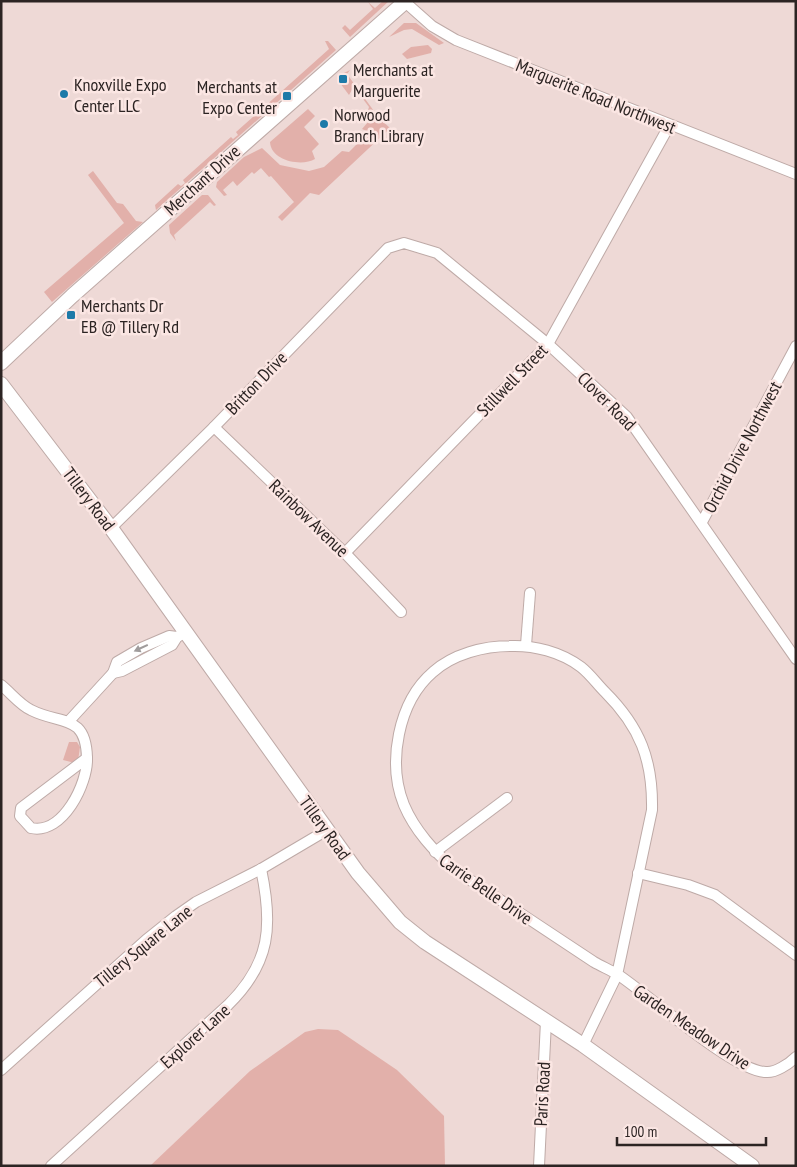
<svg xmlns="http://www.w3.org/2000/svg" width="797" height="1167" font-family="'PT Sans Narrow',sans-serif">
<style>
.green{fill:#e2b0aa}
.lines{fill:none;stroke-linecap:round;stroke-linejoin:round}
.street-casing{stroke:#beaaa7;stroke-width:12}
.secondary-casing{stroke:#beaaa7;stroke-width:16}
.street{stroke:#fff;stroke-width:10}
.secondary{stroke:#fff;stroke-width:14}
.oneway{fill:#a09c9c}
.poi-dot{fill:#1d7aa8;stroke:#fbe6e3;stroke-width:2}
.labels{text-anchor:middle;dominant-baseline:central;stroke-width:5;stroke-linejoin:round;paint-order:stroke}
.poi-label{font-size:18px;fill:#2c2423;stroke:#fbe6e3;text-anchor:start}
.street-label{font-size:18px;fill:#2c2423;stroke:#fbe6e3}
</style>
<rect width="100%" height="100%" fill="#eed9d6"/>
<g class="green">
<polygon points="383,1 389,1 350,37 342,28 345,25 350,30 373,9 368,2 375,8"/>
<polygon points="404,23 416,23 444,43 439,45 412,29 404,30 389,37"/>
<polygon points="325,41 328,41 336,50 156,210 155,205 178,184 181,186 185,183 183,180 231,137 233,139 238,135 236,132 329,49"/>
<polygon points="428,45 432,49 431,53 407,59 402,54 411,47"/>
<polygon points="350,70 347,74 379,118 390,128 384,134 319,195 310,193 282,221 278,217 294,202 271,176 269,177 261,168 254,174 252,172 237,186 233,181 223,190 227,195 224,196 216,187 217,182 244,157 262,148 280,165 309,171 324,167 342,151 349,152 369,132 362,129 374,115 371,112 366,116 369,107 363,99 361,99 358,90 353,88 349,95 340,83 342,74"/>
<path d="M308,109L315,116L304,127L319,144L312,151L315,159C302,167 271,161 270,142Z"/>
<polygon points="93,171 117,203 123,204 136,221 143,222 52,302 44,292 124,223 88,175"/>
<polygon points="202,195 208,195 216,205 214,206 210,202 174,235 176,241 170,233 169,225"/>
<polygon points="69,742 77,742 80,747 78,761 75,763 63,760"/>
<polygon points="318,1029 338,1030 397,1070 444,1116 445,1166 150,1166 250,1071 305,1032"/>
</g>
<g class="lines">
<defs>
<g id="street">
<polyline points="405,2 432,26 456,40 796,174"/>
<polyline points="214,427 345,553 401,612"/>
<polyline points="702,522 796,346"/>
<polyline points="111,528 214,427 388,248 404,243 437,253 548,344 627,417 796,659"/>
<polyline points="345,553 548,344 669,126"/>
<polyline points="526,645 530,593"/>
<polyline points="113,673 122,671 172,645 177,637"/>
<path d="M1,685C11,693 20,705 31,710C60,725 86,713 87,758"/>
<polyline points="69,721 113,673 117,662 141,648 169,636 177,637 185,633"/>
<path d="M87,758C88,783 63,835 31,828L20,816L21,808Z"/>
<polyline points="435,852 507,798"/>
<polyline points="638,873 688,885 715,895 796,955"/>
<path d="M583,1045L617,975L652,810C653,760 640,727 605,692C597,684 590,674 581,667C561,652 534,645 510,646C484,646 453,654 433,672C398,702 387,763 404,805C415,831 434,851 455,870L594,962C601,966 610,970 617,974C648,994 734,1072 766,1072C775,1073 789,1064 796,1057"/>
<polyline points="1,1070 146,940 176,916 196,902 261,869 327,830"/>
<path d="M51,1166L228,1005C271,963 273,925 261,869"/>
<polyline points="539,1166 546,1021"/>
</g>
<g id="secondary">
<polyline points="1,363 72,296 406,1"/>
<polyline points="1,384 111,528 358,873 400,922 425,942 583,1045 752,1166"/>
</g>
</defs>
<use href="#street" class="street-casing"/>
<use href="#secondary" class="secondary-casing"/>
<use href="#street" class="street"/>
<use href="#secondary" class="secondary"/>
</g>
<defs><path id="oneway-solid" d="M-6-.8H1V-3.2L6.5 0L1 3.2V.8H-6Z" transform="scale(1.25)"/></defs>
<use class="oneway" href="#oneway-solid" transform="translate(141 648) rotate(155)"/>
<g class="poi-dot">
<rect x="338" y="74" width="10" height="10" rx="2.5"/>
<circle cx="64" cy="94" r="5"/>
<rect x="282" y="91" width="10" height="10" rx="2.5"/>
<circle cx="324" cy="124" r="5"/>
<rect x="66" y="310" width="10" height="10" rx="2.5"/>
</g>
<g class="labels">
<g class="poi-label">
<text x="353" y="69">Merchants at<tspan x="353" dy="21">Marguerite</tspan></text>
<text x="74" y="84">Knoxville Expo<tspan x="74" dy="21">Center LLC</tspan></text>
<text x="277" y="86" text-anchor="end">Merchants at<tspan x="277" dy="21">Expo Center</tspan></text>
<text x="334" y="114">Norwood<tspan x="334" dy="21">Branch Library</tspan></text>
<text x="81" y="305">Merchants Dr<tspan x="81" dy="21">EB @ Tillery Rd</tspan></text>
</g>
<g class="street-label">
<text transform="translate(596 96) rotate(22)">Marguerite Road Northwest</text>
<text transform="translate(202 180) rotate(-42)">Merchant Drive</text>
<text transform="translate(512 380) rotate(-46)">Stillwell Street</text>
<text transform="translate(256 383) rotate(-46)">Britton Drive</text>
<text transform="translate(607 401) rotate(45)">Clover Road</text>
<text transform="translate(742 447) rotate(-62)">Orchid Drive Northwest</text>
<text transform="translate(89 499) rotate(53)">Tillery Road</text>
<text transform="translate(309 518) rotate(44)">Rainbow Avenue</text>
<text transform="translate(325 828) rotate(54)">Tillery Road</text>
<text transform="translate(486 889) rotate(35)">Carrie Belle Drive</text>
<text transform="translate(143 946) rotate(-39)">Tillery Square Lane</text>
<text transform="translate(692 1027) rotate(34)">Garden Meadow Drive</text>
<text transform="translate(195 1036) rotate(-42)">Explorer Lane</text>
<text transform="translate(542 1094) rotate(-87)">Paris Road</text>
</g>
</g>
<rect width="797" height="1167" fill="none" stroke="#2c2423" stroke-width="5"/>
<path d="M617 1137v8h149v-8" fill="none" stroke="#2c2423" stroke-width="2.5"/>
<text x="624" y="1137" font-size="15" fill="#2c2423" stroke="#fbe6e3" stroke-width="4" paint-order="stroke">100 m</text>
</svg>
